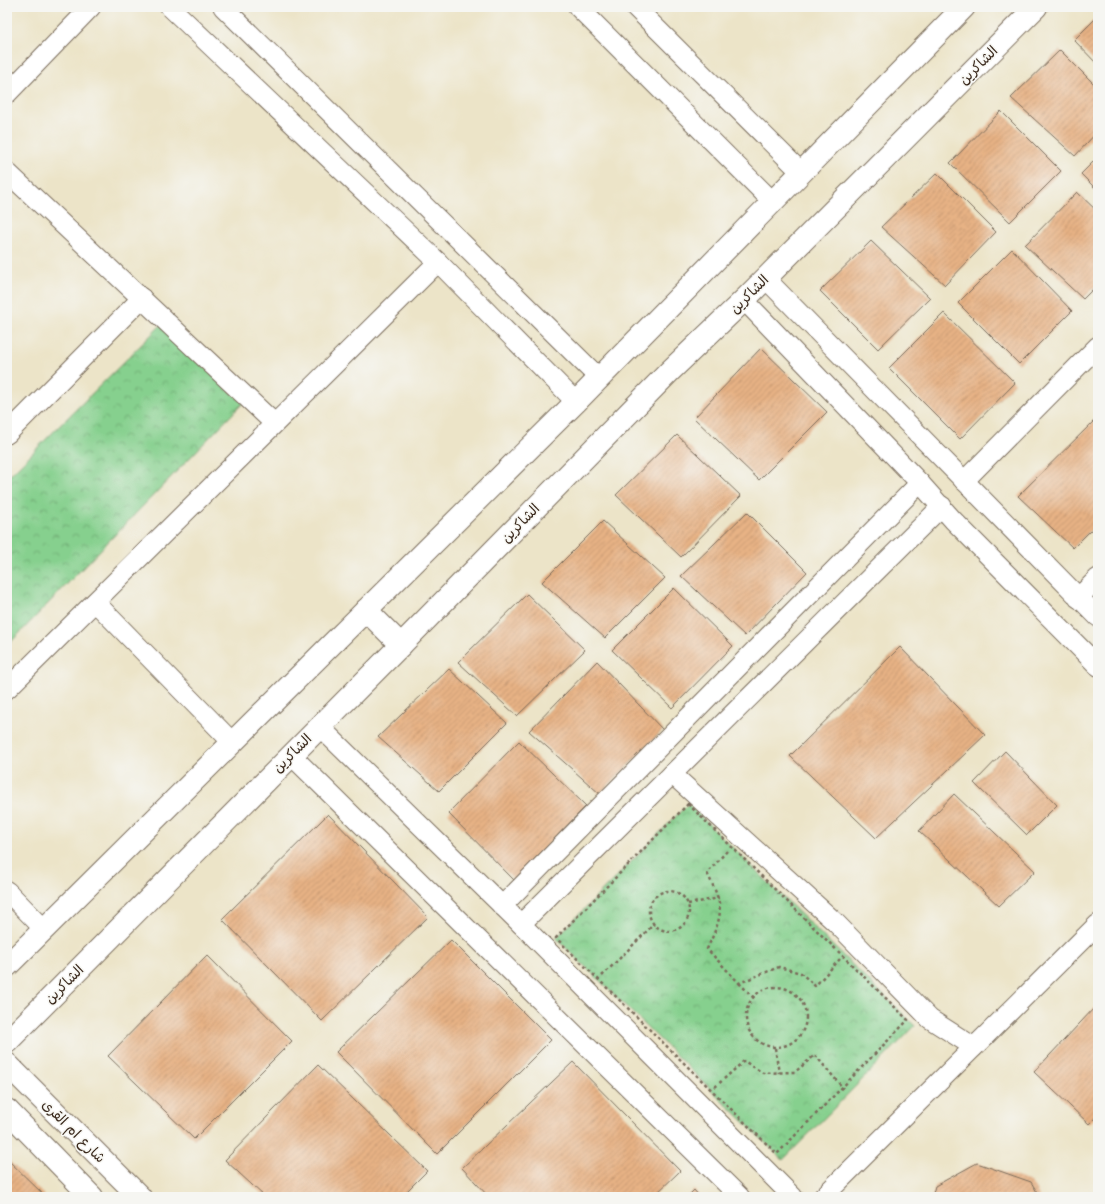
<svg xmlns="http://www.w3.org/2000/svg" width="1105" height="1204" font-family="'Shantell Sans','Playpen Sans Arabic',sans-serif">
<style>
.park{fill:url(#park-crowns);stroke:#607d56}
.building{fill:url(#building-hatch)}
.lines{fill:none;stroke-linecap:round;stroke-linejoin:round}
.street-casing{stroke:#796b5a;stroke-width:21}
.secondary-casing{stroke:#796b5a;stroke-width:24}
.path{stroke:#796b5a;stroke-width:2.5;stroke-dasharray:3 3;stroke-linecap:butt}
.street{stroke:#fff;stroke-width:19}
.secondary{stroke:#fff;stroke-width:22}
.labels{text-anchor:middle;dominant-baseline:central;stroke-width:3;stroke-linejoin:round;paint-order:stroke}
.street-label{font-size:14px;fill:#3b2a1e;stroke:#f6f6f2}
</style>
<defs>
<pattern id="park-crowns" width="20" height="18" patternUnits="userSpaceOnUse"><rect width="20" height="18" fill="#86d08e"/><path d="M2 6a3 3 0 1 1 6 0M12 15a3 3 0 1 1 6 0" fill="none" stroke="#6fa973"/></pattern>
<pattern id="building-hatch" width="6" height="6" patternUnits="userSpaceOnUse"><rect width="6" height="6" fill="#e7b285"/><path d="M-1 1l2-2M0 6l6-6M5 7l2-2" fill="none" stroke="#bc916c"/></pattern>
</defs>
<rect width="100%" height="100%" fill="#f6f6f2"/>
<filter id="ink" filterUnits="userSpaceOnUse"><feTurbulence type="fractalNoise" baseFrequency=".025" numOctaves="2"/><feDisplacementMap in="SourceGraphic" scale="8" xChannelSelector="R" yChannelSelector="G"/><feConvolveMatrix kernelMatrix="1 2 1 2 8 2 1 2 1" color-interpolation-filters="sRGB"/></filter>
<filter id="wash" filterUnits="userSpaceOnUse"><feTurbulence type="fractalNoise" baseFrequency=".012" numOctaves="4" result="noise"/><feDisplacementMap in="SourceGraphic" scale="16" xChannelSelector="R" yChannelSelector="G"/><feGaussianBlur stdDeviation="0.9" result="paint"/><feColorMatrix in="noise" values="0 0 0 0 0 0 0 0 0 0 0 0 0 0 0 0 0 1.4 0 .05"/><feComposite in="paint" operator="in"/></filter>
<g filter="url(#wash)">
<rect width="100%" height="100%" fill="#ece4c8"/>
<g class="park">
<polygon points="161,325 243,403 7,646 7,478"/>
<polygon points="688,804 915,1026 783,1160 556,938"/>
</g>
<g id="blocks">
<g class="building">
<polygon points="1098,16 1098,65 1074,40"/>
<polygon points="1060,50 1098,88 1098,131 1075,156 1011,98"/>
<polygon points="1001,111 1061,171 1010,222 950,163"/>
<polygon points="1098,157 1098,191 1081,174"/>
<polygon points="937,173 996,232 945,285 881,227"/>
<polygon points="1077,192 1098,212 1098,284 1083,299 1025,245"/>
<polygon points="871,241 930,298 878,349 820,291"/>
<polygon points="1012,249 1072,311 1019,364 958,303"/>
<polygon points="944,313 1015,383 960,439 889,368"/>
<polygon points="761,348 827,412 759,480 694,418"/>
<polygon points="1094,421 1098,424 1098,523 1073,548 1018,496"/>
<polygon points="677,435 741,496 681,557 616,495"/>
<polygon points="747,512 807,572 745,636 681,576"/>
<polygon points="603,521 665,578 605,638 542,582"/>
<polygon points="674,588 733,646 672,708 612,650"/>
<polygon points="527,594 585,650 517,716 458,662"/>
<polygon points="900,647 985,735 876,838 790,756"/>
<polygon points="597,661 663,730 600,794 529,731"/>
<polygon points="449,669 507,723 439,791 378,737"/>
<polygon points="519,741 586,806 514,880 448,813"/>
<polygon points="1005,751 1057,805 1027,835 974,783"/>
<polygon points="954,794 1035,871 999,906 919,831"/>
<polygon points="328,814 428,917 322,1021 222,919"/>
<polygon points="451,940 551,1040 437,1154 336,1052"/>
<polygon points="207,955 292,1041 194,1139 108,1056"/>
<polygon points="1095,1007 1098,1010 1098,1115 1089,1124 1034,1072"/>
<polygon points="573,1062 680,1171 653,1197 489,1197 462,1168"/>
<polygon points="318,1065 427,1171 401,1197 265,1197 225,1160"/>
<polygon points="7,1159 45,1196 43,1197 7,1197"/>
<polygon points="977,1163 1031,1182 1040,1197 932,1197 935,1186"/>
<polygon points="694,1190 700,1197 687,1197"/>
</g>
</g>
</g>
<g filter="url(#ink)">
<use href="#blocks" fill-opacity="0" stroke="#796b5a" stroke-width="1"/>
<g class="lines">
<defs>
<g id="street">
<polyline points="170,7 438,262 576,402"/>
<polyline points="223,7 598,377"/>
<polyline points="578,7 772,201"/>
<polyline points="635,7 801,172"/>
<polyline points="7,94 91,7"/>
<polyline points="7,172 274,423"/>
<polyline points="765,278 1098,617"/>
<polyline points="744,300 920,483 953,520 1098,666"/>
<polyline points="7,434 142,298"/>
<polyline points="964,481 1098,346"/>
<polyline points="1078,598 1098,578"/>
<polyline points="95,602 232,742"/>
<polyline points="7,689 438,262"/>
<polyline points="319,726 531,934 793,1197"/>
<polyline points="291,755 740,1197"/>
<polyline points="672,774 835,922 930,1019 974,1047"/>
<polyline points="7,891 44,929"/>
<polyline points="502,906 920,483"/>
<polyline points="521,924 942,506"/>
<polyline points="823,1197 1098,924"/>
</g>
<g id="secondary">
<polyline points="366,610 401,645"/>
<polyline points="7,966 576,402 964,7"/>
<polyline points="7,1042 401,645 670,371 744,300 1036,7"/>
<polyline points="7,1064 140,1197"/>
<polyline points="7,1110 92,1197"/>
</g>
</defs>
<use href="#street" class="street-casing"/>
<use href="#secondary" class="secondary-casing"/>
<g class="path">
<polygon points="688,804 908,1020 777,1154 556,938"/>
<path d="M727,851L707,873C725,909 723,914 707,949L739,983L779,967L801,973L815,986L840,959"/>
<circle cx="669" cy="911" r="20"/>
<polyline points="688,904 719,898"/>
<polyline points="602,976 654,924"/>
<polyline points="739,983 754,998"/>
<circle cx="776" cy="1017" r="30"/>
<polyline points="775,1048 779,1073"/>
<polyline points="715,1087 744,1061 763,1073 795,1072 815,1055 843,1088"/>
</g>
<use href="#street" class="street"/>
<use href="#secondary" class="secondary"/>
</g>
</g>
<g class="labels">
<g class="street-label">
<text transform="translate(978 65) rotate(-45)">الشاكرين</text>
<text transform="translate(749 294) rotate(-45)">الشاكرين</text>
<text transform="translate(520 523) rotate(-46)">الشاكرين</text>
<text transform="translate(292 753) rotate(-45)">الشاكرين</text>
<text transform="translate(64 984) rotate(-45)">الشاكرين</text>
<text transform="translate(74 1131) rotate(45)">شارع ام القرى</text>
</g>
</g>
<rect width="1105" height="1204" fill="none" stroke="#f6f6f2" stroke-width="24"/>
</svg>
